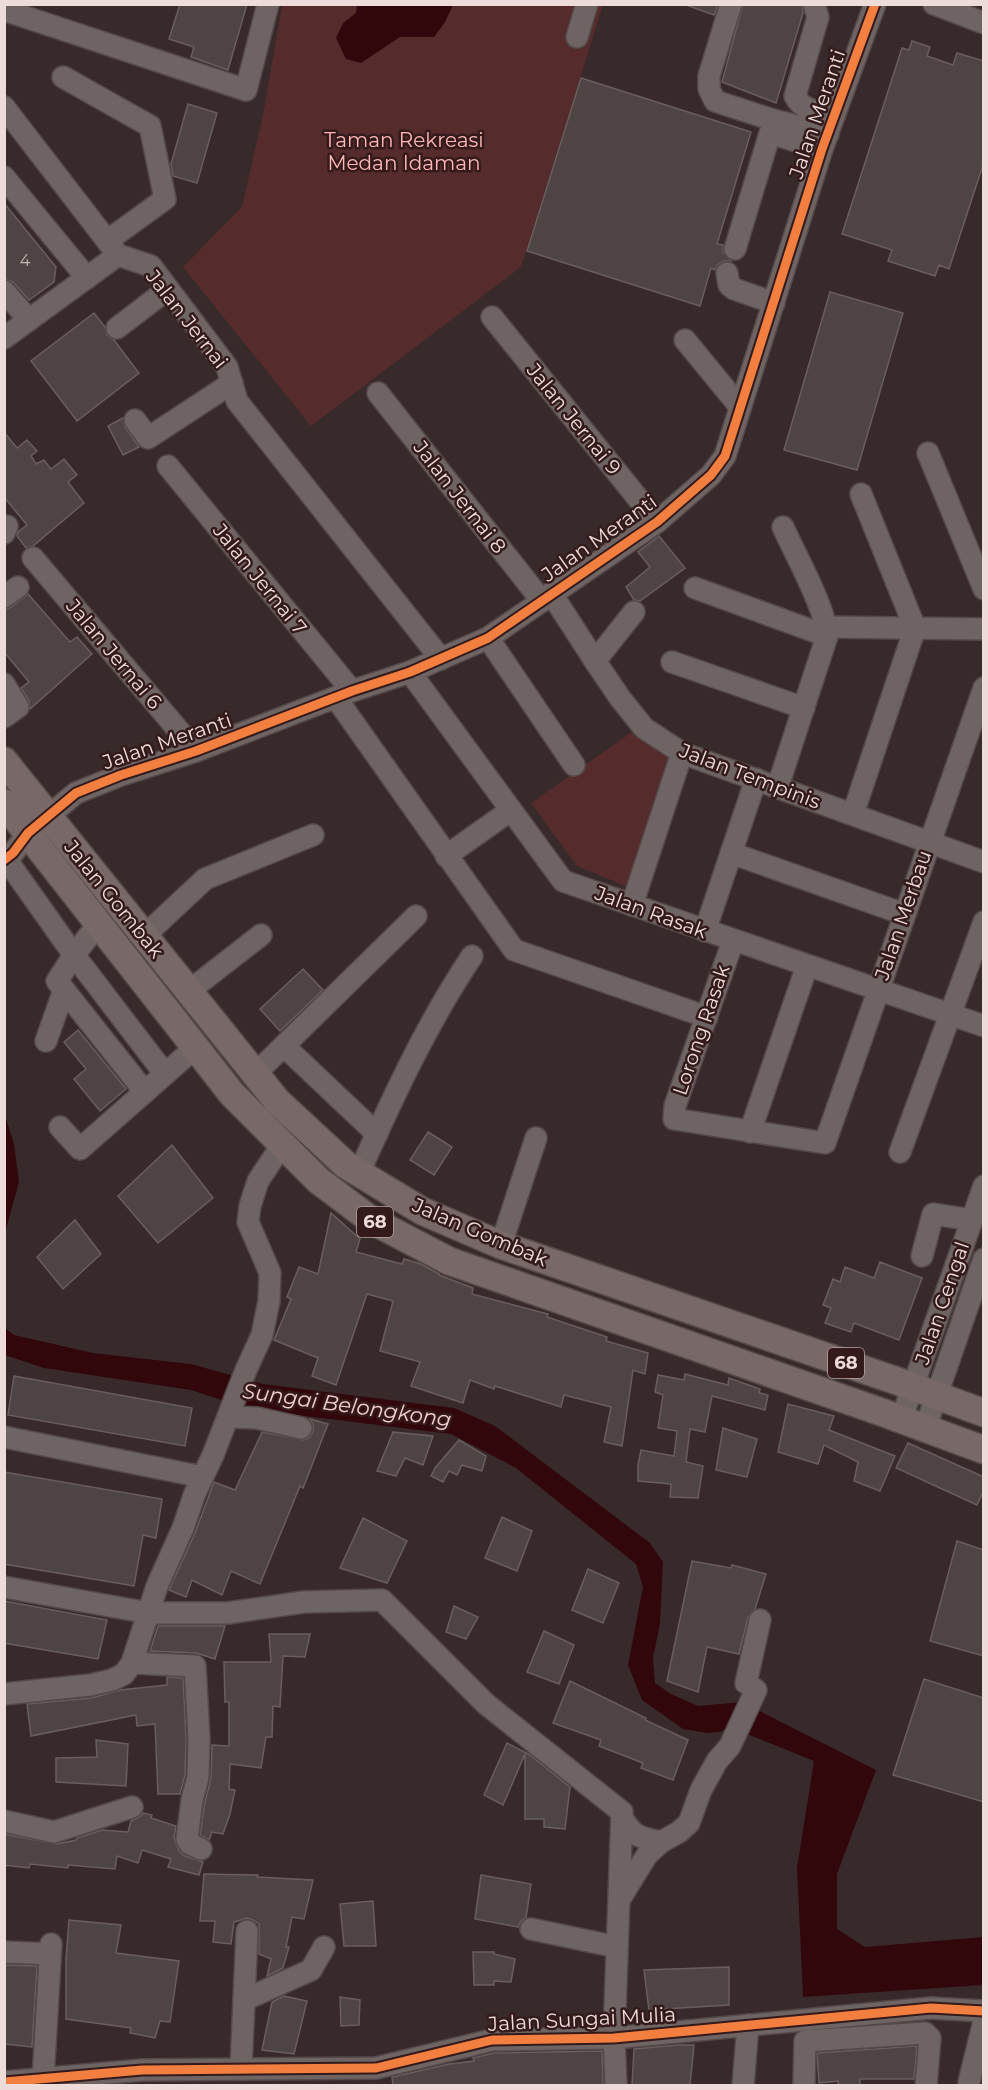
<svg xmlns="http://www.w3.org/2000/svg" width="988" height="2090" font-family="Montserrat,sans-serif">
<style>
.green{fill:#552b2c}
.water{fill:#32070c}
.building{fill:#4f4444;stroke:#6a5d5d;stroke-width:1.5}
.lines{fill:none;stroke-linecap:round;stroke-linejoin:round}
.minor-casing{stroke:#544848;stroke-width:24}
.major-casing{stroke:#544848;stroke-width:30}
.minor{stroke:#6f6464;stroke-width:21}
.major{stroke:#786868;stroke-width:27}
.cycleway-casing{stroke:#341a1a;stroke-width:13}
.cycleway{stroke:#f27e40;stroke-width:9}
.labels{text-anchor:middle;dominant-baseline:central;stroke-width:5;stroke-linejoin:round;paint-order:stroke}
.number-label{font-size:16px;fill:#c6b6b5}
.shield{fill:#341a1a;stroke:#b6a2a1;stroke-width:1.5}
.shield-label{font-size:18px;font-weight:bold;fill:#eedcdb}
.street-label{font-size:20px;fill:#eedcdb;stroke:#341a1a}
.park-label{font-size:20px;fill:#feb7b6;stroke:#341a1a}
.water-label{font-size:21px;font-style:italic;fill:#f6d1d0;stroke:#341a1a}
</style>
<rect width="100%" height="100%" fill="#382a2a"/>
<g class="green">
<polygon points="282,5 603,5 521,267 311,426 183,267 242,207 264,110"/>
<polygon points="632,732 669,756 628,887 577,866 531,803"/>
</g>
<g class="water">
<polygon points="357,5 453,4 453,5 445,22 434,37 400,37 361,63 346,59 336,38 343,23 356,13"/>
<polygon points="5,1115 14,1144 19,1182 5,1233"/>
<polygon points="5,1328 14,1335 93,1353 191,1364 263,1384 454,1408 495,1426 650,1543 663,1562 660,1624 653,1658 655,1683 671,1694 698,1706 742,1702 876,1770 837,1874 837,1929 865,1947 983,1937 983,1985 803,1997 797,1868 814,1761 730,1727 720,1732 708,1733 683,1729 642,1700 628,1665 643,1587 636,1564 516,1468 451,1434 248,1409 191,1390 44,1368 5,1355"/>
</g>
<g class="building">
<polygon points="180,4 247,4 228,70 191,57 194,47 169,39"/>
<polygon points="690,4 718,4 714,15 689,6"/>
<polygon points="743,4 802,4 803,13 776,103 722,82"/>
<polygon points="912,41 930,47 927,56 953,65 957,53 984,61 984,162 949,269 939,265 935,276 888,261 892,250 842,234 902,48 909,50"/>
<polygon points="581,78 751,132 717,244 723,245 723,252 731,261 724,261 718,264 715,270 711,268 700,306 527,251"/>
<polygon points="188,104 217,113 197,183 173,176 171,164"/>
<polygon points="4,203 56,267 54,282 29,300 13,282 4,279"/>
<polygon points="830,292 903,313 857,470 784,450"/>
<polygon points="94,313 105,327 107,335 114,340 139,373 77,421 31,361"/>
<polygon points="123,418 125,427 139,447 123,455 108,426"/>
<polygon points="4,432 17,448 27,440 37,451 31,456 36,464 44,460 51,469 64,459 77,475 68,482 84,503 33,546 26,548 17,536 18,532 27,525 4,497"/>
<polygon points="659,536 685,568 640,601 634,600 626,587 650,567 638,552"/>
<polygon points="28,594 70,642 77,637 92,654 30,709 29,701 21,688 29,682 4,652 4,610 11,607"/>
<polygon points="303,969 323,990 280,1031 260,1009"/>
<polygon points="78,1030 126,1089 100,1111 74,1079 86,1069 64,1042"/>
<polygon points="428,1132 452,1147 434,1175 410,1160"/>
<polygon points="172,1145 213,1198 158,1243 118,1196"/>
<polygon points="331,1213 360,1239 356,1252 402,1264 404,1259 421,1264 439,1274 439,1275 473,1288 472,1294 548,1314 547,1317 607,1337 606,1341 648,1353 645,1374 633,1370 622,1446 604,1442 611,1407 564,1395 561,1407 495,1386 494,1389 470,1380 463,1403 411,1386 420,1362 380,1351 393,1301 367,1294 336,1385 312,1376 318,1358 274,1340 291,1299 287,1297 299,1267 318,1274"/>
<polygon points="75,1220 101,1254 63,1289 37,1257"/>
<polygon points="880,1262 922,1278 899,1340 854,1323 851,1332 825,1323 831,1308 823,1305 833,1279 840,1282 845,1267 874,1278"/>
<polygon points="685,1374 728,1385 729,1378 760,1389 759,1393 768,1395 765,1410 712,1396 705,1432 690,1429 686,1462 703,1466 698,1498 670,1497 671,1484 638,1481 638,1465 641,1450 674,1456 677,1431 658,1428 663,1395 655,1392 658,1375 684,1380"/>
<polygon points="14,1376 192,1408 185,1446 8,1415"/>
<polygon points="788,1404 834,1416 829,1430 895,1456 880,1491 854,1481 858,1462 824,1445 818,1464 778,1452"/>
<polygon points="310,1419 328,1424 303,1488 300,1486 260,1584 231,1571 222,1595 192,1580 186,1597 169,1590 195,1533 214,1482 235,1490 262,1432 304,1440 310,1437 313,1431 313,1425"/>
<polygon points="723,1428 757,1439 747,1477 716,1470"/>
<polygon points="393,1432 433,1436 423,1465 405,1458 396,1476 377,1471"/>
<polygon points="459,1440 486,1456 482,1471 462,1465 457,1475 449,1471 443,1482 431,1476 435,1468"/>
<polygon points="908,1443 984,1477 984,1490 977,1505 896,1468"/>
<polygon points="4,1472 162,1499 156,1538 143,1535 134,1586 4,1564"/>
<polygon points="502,1517 532,1531 517,1571 485,1558"/>
<polygon points="363,1518 407,1541 387,1583 340,1568"/>
<polygon points="957,1541 984,1550 984,1656 930,1641"/>
<polygon points="692,1561 731,1568 732,1565 766,1574 755,1609 748,1617 739,1654 707,1647 698,1692 667,1681"/>
<polygon points="588,1569 619,1583 603,1623 572,1610"/>
<polygon points="4,1601 107,1620 98,1659 4,1643"/>
<polygon points="454,1606 478,1617 466,1639 446,1632"/>
<polygon points="158,1626 225,1626 215,1659 196,1653 150,1651"/>
<polygon points="544,1631 574,1645 559,1684 527,1672"/>
<polygon points="269,1634 310,1634 305,1657 283,1656 280,1707 273,1706 272,1737 266,1737 261,1768 230,1764 229,1789 235,1790 230,1814 223,1834 212,1832 209,1840 200,1835 205,1802 211,1778 212,1745 229,1746 229,1702 225,1702 224,1662 271,1662"/>
<polygon points="167,1677 183,1678 186,1738 185,1775 180,1794 158,1794 155,1724 137,1726 136,1715 31,1736 27,1704 91,1698 120,1690 167,1685"/>
<polygon points="924,1679 984,1698 984,1802 893,1775"/>
<polygon points="570,1681 646,1718 645,1720 688,1740 673,1780 641,1768 643,1763 599,1746 601,1740 553,1723"/>
<polygon points="96,1740 128,1744 126,1786 56,1782 56,1758 97,1757"/>
<polygon points="507,1743 530,1755 570,1787 565,1829 544,1827 544,1819 525,1819 525,1754 503,1805 484,1795"/>
<polygon points="143,1813 152,1815 151,1818 176,1826 174,1838 179,1851 185,1856 203,1862 199,1875 168,1867 171,1859 142,1850 138,1863 117,1856 115,1869 68,1865 68,1868 30,1864 29,1868 4,1865 4,1834 57,1844 76,1840 77,1838 102,1830 128,1832 131,1821 141,1816"/>
<polygon points="204,1874 258,1875 257,1877 313,1880 304,1919 292,1917 286,1947 289,1947 283,1968 267,1976 271,1959 259,1954 259,1924 253,1920 247,1918 234,1922 231,1944 213,1942 215,1921 200,1921"/>
<polygon points="481,1875 531,1884 526,1918 521,1921 518,1927 475,1919"/>
<polygon points="373,1901 376,1946 344,1946 340,1904"/>
<polygon points="69,1920 121,1925 116,1953 179,1961 170,2022 160,2021 155,2038 130,2033 131,2028 66,2019 66,1959"/>
<polygon points="473,1952 494,1952 494,1954 515,1959 511,1982 494,1981 494,1985 474,1985"/>
<polygon points="4,1965 37,1966 32,2047 4,2044"/>
<polygon points="729,1967 729,2005 649,2010 644,1970"/>
<polygon points="284,1996 307,2001 294,2054 262,2050 272,2002"/>
<polygon points="340,1997 360,2000 359,2025 341,2026"/>
<polygon points="679,2045 694,2045 690,2085 632,2085 634,2049"/>
<polygon points="917,2046 914,2079 860,2079 860,2085 839,2085 838,2081 819,2083 817,2053"/>
<polygon points="602,2051 603,2085 393,2085 392,2077 449,2064 474,2061 473,2058 494,2053"/>
</g>
<g class="lines">
<defs>
<g id="minor">
<polyline points="731,4 709,76 709,89 715,101 773,120 828,134"/>
<path d="M814,4L818,17L795,96C802,111 820,112 834,116"/>
<polyline points="934,4 984,23"/>
<polyline points="4,10 246,90 268,4"/>
<polyline points="577,37 587,4"/>
<polyline points="63,77 150,126 165,199 107,241"/>
<polyline points="4,107 118,255 151,266 227,367 237,401 441,659"/>
<polyline points="4,177 87,278"/>
<polyline points="735,249 770,133 822,149"/>
<polyline points="727,273 729,285 734,289 774,303"/>
<polyline points="4,291 29,320"/>
<polyline points="492,317 657,522"/>
<polyline points="117,328 168,289"/>
<polyline points="4,338 118,255"/>
<polyline points="685,340 740,407"/>
<polyline points="378,393 542,601"/>
<polyline points="135,420 148,438 232,383"/>
<polyline points="928,453 984,589"/>
<polyline points="168,466 352,691"/>
<polyline points="4,533 7,526"/>
<polyline points="33,558 196,751"/>
<polyline points="695,588 827,636"/>
<polyline points="551,593 595,661"/>
<polyline points="4,597 18,587"/>
<polyline points="634,612 595,661 620,698 644,728 682,753 984,862"/>
<polyline points="827,627 984,629"/>
<polyline points="488,638 574,765"/>
<polyline points="672,662 804,708"/>
<polyline points="410,672 563,881 984,1026"/>
<polyline points="4,684 18,707 4,717"/>
<polyline points="336,698 514,950 707,1017"/>
<path d="M778,786L827,636C826,609 795,554 783,527"/>
<polyline points="853,814 915,628 861,494"/>
<polyline points="731,853 904,914"/>
<polyline points="446,856 511,810"/>
<polyline points="6,859 74,955 57,981 145,1092"/>
<polyline points="4,860 13,853 28,833 76,793 121,775 196,751 352,691 410,672 488,638 657,522 711,475 725,456 822,149 875,4"/>
<polyline points="632,905 682,753"/>
<polyline points="99,923 74,955 165,1074"/>
<polyline points="705,931 756,779"/>
<polyline points="144,936 205,879 313,835"/>
<polyline points="733,941 675,1106 674,1119 825,1143 984,688"/>
<polyline points="189,991 261,935"/>
<polyline points="46,1041 64,990"/>
<polyline points="284,1046 377,1134"/>
<polyline points="255,1074 416,916"/>
<polyline points="60,1127 80,1149 197,1046"/>
<polyline points="750,1132 807,966"/>
<polyline points="900,1152 984,922"/>
<path d="M359,1173C393,1097 426,1025 472,956"/>
<polyline points="501,1245 536,1138"/>
<polyline points="922,1256 933,1214 972,1220"/>
<polyline points="229,1417 257,1418 301,1428"/>
<polyline points="901,1420 984,1186"/>
<polyline points="925,1429 984,1259"/>
<polyline points="4,1437 203,1477"/>
<polyline points="4,1587 149,1613 228,1613 304,1602 382,1600 486,1704 622,1812 614,2038 616,2086"/>
<polyline points="132,1663 195,1666 199,1738 198,1777 192,1800 187,1839 190,1844 201,1849"/>
<polyline points="4,1694 90,1685 112,1680 124,1674 132,1663 157,1586 183,1528 195,1493 213,1455 246,1370 262,1335 269,1301 270,1273 248,1222 250,1206 258,1181 282,1145"/>
<path d="M622,1818C634,1837 639,1837 661,1842"/>
<polyline points="4,1821 54,1832 132,1807"/>
<polyline points="621,1897 647,1855 661,1842 679,1832 689,1823 701,1790 717,1761 730,1746 756,1690 746,1683 760,1620"/>
<polyline points="531,1929 617,1947"/>
<polyline points="4,1952 50,1954"/>
<polyline points="244,2000 311,1970 324,1947"/>
<polyline points="241,2069 247,1931"/>
<polyline points="43,2079 51,1944"/>
<polyline points="4,2082 142,2070 376,2068 492,2040 614,2038 931,2008 984,2011"/>
<polyline points="969,2082 984,2021"/>
<polyline points="743,2086 748,2025"/>
<polyline points="804,2086 805,2041 925,2033 930,2038 926,2086"/>
</g>
<g id="major">
<polyline points="4,761 277,1101 346,1165 422,1211 501,1245 897,1381 984,1413"/>
<polyline points="4,803 232,1094 318,1180 371,1220 449,1261 884,1413 984,1450"/>
</g>
</defs>
<use href="#minor" class="minor-casing"/>
<use href="#major" class="major-casing"/>
<use href="#minor" class="minor"/>
<use href="#major" class="major"/>
<defs>
<g id="cycleway">
<polyline points="4,860 13,853 28,833 76,793 121,775 196,751 352,691 410,672 488,638 657,522 711,475 725,456 822,149 875,4"/>
<polyline points="4,2082 142,2070 376,2068 492,2040 614,2038 931,2008 984,2011"/>
</g>
</defs>
<use href="#cycleway" class="cycleway-casing"/>
<use href="#cycleway" class="cycleway"/>
</g>
<g class="labels">
<g class="number-label">
<text x="25" y="260">4</text>
</g>
<g class="shield">
<rect x="357" y="1207" width="36" height="30" rx="4.5"/>
<rect x="828" y="1348" width="36" height="30" rx="4.5"/>
</g>
<g class="shield-label">
<text x="375" y="1222">68</text>
<text x="846" y="1363">68</text>
</g>
<g class="street-label">
<text transform="translate(817 114) rotate(-71)">Jalan Meranti</text>
<text transform="translate(187 319) rotate(52)">Jalan Jernai</text>
<text transform="translate(574 419) rotate(51)">Jalan Jernai 9</text>
<text transform="translate(460 497) rotate(52)">Jalan Jernai 8</text>
<text transform="translate(599 538) rotate(-35)">Jalan Meranti</text>
<text transform="translate(260 579) rotate(51)">Jalan Jernai 7</text>
<text transform="translate(114 654) rotate(50)">Jalan Jernai 6</text>
<text transform="translate(167 741) rotate(-19)">Jalan Meranti</text>
<text transform="translate(750 776) rotate(21)">Jalan Tempinis</text>
<text transform="translate(114 899) rotate(51)">Jalan Gombak</text>
<text transform="translate(651 912) rotate(20)">Jalan Rasak</text>
<text transform="translate(903 915) rotate(-71)">Jalan Merbau</text>
<text transform="translate(701 1030) rotate(-71)">Lorong Rasak</text>
<text transform="translate(480 1232) rotate(23)">Jalan Gombak</text>
<text transform="translate(942 1303) rotate(-71)">Jalan Cengal</text>
<text transform="translate(582 2019) rotate(-3)">Jalan Sungai Mulia</text>
</g>
<g class="park-label">
<text x="404" y="140">Taman Rekreasi<tspan x="404" dy="23">Medan Idaman</tspan></text>
</g>
<g class="water-label">
<text transform="translate(347 1405) rotate(8)">Sungai Belongkong</text>
</g>
</g>
<rect width="988" height="2090" fill="none" stroke="#eedcdb" stroke-width="12"/>
</svg>
